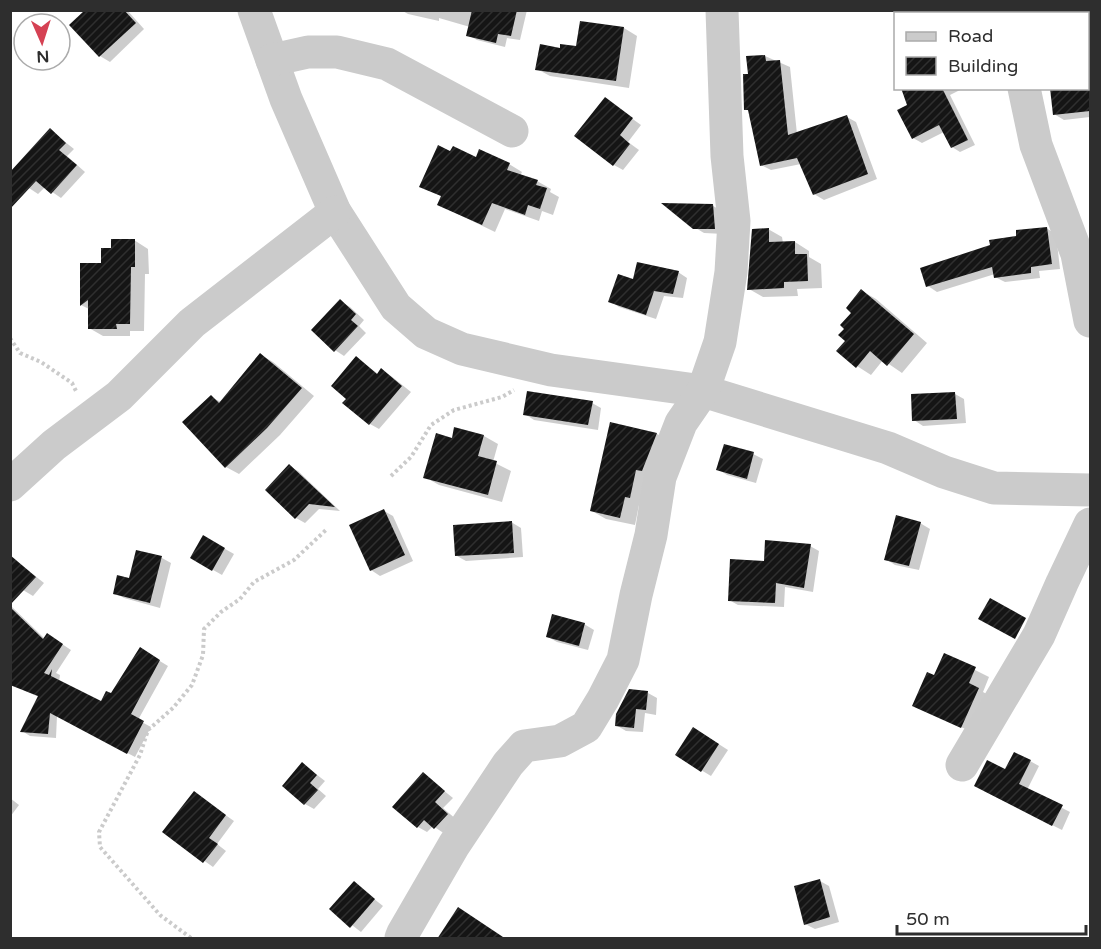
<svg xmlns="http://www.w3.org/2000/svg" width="1101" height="949" font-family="'Varela Round',sans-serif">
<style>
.shadow{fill:#0003}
.building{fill:url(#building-hatch)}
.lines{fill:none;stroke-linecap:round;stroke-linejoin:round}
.path{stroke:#cbcbcb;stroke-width:4;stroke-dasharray:3 3;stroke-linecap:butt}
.minor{stroke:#cbcbcb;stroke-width:33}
</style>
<defs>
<pattern id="building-hatch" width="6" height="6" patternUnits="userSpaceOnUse" patternTransform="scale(1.5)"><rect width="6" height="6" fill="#151515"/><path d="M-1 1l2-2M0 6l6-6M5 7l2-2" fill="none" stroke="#2f2f2f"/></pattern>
</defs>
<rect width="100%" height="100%" fill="#fff"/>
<g class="shadow">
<polygon points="87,10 127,10 144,29 110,62 100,56 71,26"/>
<polygon points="401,10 527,10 520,40 507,38 505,47 477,40 468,35 470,27 439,18 439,21 408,14"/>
<polygon points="934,10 972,10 972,12 939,14"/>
<polygon points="1046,10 1085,10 1086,14 1037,14"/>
<polygon points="624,28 637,36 629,88 550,76 537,69 561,50 578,48"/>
<polygon points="765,56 790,67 797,134 847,117 856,122 877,179 824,200 814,194 801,164 771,170 761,165 750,112 746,109 749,75"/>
<polygon points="1088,70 1090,70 1090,117 1064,120 1054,114 1088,88"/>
<polygon points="903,88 964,88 950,95 975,145 960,152 952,147 944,132 922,143 913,138 909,106"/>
<polygon points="605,99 641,125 628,142 639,150 623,170 614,165"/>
<polygon points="50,130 74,149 67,156 85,172 61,198 45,187 38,194 29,188"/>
<polygon points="451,153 509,164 522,172 520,176 537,181 551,189 550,192 559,197 553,215 542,211 539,221 505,209 495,232 439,205 443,197 421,186"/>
<polygon points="713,206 722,211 724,234 704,233 694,227"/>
<polygon points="1046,228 1056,234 1060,269 1039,271 1040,278 1005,282 995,277 995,274 937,292 928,286 1018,237"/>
<polygon points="768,229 782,237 783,243 795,242 809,251 809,257 821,264 822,288 797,289 798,296 763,297 749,289"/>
<polygon points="134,240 148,249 149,274 145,274 144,331 130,331 130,336 103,336 89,328 89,309 81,305 112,249"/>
<polygon points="678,272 687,278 683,298 664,296 656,319 619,307 610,301 634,281"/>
<polygon points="862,291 876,299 927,343 902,373 883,360 871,375 857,366 847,340 853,313"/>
<polygon points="340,301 350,307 364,320 359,326 366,333 344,356 335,350"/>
<polygon points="261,355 273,362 314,396 280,435 239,474 226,467 211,397 221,402"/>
<polygon points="357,358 378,374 382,370 391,376 411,392 379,429 370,424 348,398"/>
<polygon points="955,394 964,399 966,423 923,426 914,420"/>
<polygon points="592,403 601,408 598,430 534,420 525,414"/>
<polygon points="612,424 657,434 671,442 639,505 635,525 606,519 592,511"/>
<polygon points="484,436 498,444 493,462 511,471 502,502 439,485 425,477 453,440"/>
<polygon points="753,454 763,459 756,483 727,475 718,469"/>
<polygon points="289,466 298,471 340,511 319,509 305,523 296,518"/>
<polygon points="384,511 393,516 413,561 380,576 371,570"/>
<polygon points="511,522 521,528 523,557 466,561 457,556"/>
<polygon points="920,523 930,529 919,570 895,565 886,559"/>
<polygon points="204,537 234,554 222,575 192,558"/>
<polygon points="810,546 819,551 813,592 785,587 784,607 738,605 729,600 766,562"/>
<polygon points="137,552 162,558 171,563 160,608 124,598 115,593 130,580"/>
<polygon points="10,556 44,583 33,596 23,590"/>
<polygon points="10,605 45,639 56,640 71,650 56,673 60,675 59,682 102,703 111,695 140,649 168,666 138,720 151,727 135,757 57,716 56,738 30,736 22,731 39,697 25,691 10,680"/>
<polygon points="584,624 594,630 588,650 557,642 548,637"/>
<polygon points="945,655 989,677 983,692 992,697 976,734 914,705 935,677"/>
<polygon points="630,691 648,693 657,698 656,715 645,713 643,732 626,731 616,725"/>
<polygon points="703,734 728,750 711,776 701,770"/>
<polygon points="1030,761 1039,766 1027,790 1070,812 1062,830 984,791 1006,771"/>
<polygon points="303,764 325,781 318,789 326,796 314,809 305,804"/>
<polygon points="423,774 453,798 443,808 457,820 445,834 433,826 427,832 418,827"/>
<polygon points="194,793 234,821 217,844 226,851 213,867 164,832"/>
<polygon points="10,798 19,805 10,817"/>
<polygon points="820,881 829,886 839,922 815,929 805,924"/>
<polygon points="354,883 383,906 361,932 331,909"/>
</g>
<g class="building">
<polygon points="85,10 124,10 136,23 99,57 69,25"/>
<polygon points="472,10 517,10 511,36 498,34 496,43 466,36"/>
<polygon points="580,21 624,27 616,81 535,70 540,44 560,48 560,44 576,46"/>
<polygon points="765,55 766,61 780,60 788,135 847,115 868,174 813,195 797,158 760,166 748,110 744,110 743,74 748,74 746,56"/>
<polygon points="901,88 942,88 968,140 951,148 939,125 912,139 897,110 907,105"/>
<polygon points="1050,88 1090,88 1090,111 1053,115"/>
<polygon points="605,97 633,118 620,135 630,144 613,166 574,136"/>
<polygon points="50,128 66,143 59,150 77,165 51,194 36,181 10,209 10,172"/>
<polygon points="438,145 450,151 453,146 476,157 479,149 510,163 507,170 538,180 536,185 547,188 540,209 528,205 525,215 492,203 482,225 437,205 441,196 419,187"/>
<polygon points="661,203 713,204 715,229 693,229"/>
<polygon points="1047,227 1052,264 1031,267 1031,273 994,278 992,267 926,287 920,268 990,245 989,240 1016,236 1016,230"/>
<polygon points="769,228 769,242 795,241 795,254 807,254 808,281 784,282 784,288 747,290 752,229"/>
<polygon points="111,239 135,239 135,267 131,267 130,324 116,324 117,329 88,329 88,300 80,306 80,263 101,263 101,248 111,248"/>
<polygon points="637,262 679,271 673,294 654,291 646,315 608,302 618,274 633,279"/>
<polygon points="861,289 914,334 887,366 870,351 856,368 836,351 845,341 838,335 844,329 840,325 851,313 846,308"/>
<polygon points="340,299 356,314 351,320 358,326 334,352 311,330"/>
<polygon points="260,353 302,388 267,428 225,468 182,422 211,395 219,403"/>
<polygon points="356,356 377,374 381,368 402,386 369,425 342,403 346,399 331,386"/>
<polygon points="527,391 593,401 588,425 523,415"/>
<polygon points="955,392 957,419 912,421 911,394"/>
<polygon points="610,422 657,433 642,471 636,470 630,498 625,497 620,518 590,511"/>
<polygon points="454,427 484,435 478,456 497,461 488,495 423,478 436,433 452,438"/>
<polygon points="724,444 754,452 747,479 716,470"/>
<polygon points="289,464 335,507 309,504 295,519 265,490"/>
<polygon points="384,509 405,555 370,571 349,525"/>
<polygon points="896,515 921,522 909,566 884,560"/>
<polygon points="512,521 514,553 455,556 453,525"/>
<polygon points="203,535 225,548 212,571 190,558"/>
<polygon points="765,540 811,544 804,588 776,583 775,603 728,601 730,559 764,561"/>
<polygon points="136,550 162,556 150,603 113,594 117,575 129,578"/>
<polygon points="10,555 36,577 10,605"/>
<polygon points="990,598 1026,618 1015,639 978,619"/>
<polygon points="10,607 43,639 47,633 63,644 44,673 49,675 52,669 51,676 101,701 106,691 111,693 140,647 160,660 131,714 144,721 127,754 50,713 48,734 20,732 38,696 10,685"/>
<polygon points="552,614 585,623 579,646 546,637"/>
<polygon points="944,653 976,667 969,683 979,688 961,728 912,706 927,672 934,675"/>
<polygon points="629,689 648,691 646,710 636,709 634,728 615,726 616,714"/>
<polygon points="693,727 719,744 701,772 675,755"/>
<polygon points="1014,752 1031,760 1019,784 1063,805 1052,826 974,786 987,760 1005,769"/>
<polygon points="302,762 317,775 310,783 318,790 304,805 282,786"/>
<polygon points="423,772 445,791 435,802 448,814 434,829 424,820 417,828 392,807"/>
<polygon points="194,791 226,815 209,838 218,844 203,863 162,832"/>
<polygon points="820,879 830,917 804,925 794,886"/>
<polygon points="354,881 375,899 350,928 329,909"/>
<polygon points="458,907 506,939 437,939"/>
</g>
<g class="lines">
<g class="path">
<polyline points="1088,55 1090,54"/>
<polyline points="10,338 20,353 41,362 72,383 77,393"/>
<polyline points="391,476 411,457 431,425 454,410 502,397 514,390"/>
<polyline points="191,938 160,915 100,847 99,832 140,755 148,730 173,708 192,685 203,655 204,629 221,612 240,599 254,582 294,560 327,529"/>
</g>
<g class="minor">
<polyline points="254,10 286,99 335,212 396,307 426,333 462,349 551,370 703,391 888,448 944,472 994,488 1090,490"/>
<polyline points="1017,10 1017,14"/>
<polyline points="272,60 308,52 337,52 387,64 512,131"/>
<polyline points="1024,88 1036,145 1077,254 1090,321"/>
<polyline points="10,485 54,445 119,396 192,323 335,212"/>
<polyline points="962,765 1039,635 1062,583 1090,524"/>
<polyline points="401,938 403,933 454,845 508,764 524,746 560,741 586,727 603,699 623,660 636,595 651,535 660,477 681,423 703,391 720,342 731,272 734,221 727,156 722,10"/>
</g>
</g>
<rect width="1101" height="949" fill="none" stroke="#2e2e2e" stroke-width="24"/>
<rect x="894" y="12" width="195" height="78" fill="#ffffff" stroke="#ababab" stroke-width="1.5"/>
<rect x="906" y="32" width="30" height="9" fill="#cbcbcb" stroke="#ababab" stroke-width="1.5"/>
<text x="948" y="42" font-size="18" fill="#2e2e2e">Road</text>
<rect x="906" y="57" width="30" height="18" fill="url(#building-hatch)" stroke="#ababab" stroke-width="1.5"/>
<text x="948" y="72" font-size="18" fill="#2e2e2e">Building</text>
<g transform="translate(42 42) rotate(177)"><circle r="28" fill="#ffffff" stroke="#ababab" stroke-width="1.5"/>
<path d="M0-4.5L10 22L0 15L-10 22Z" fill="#d54153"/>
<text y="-9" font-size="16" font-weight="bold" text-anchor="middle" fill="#2e2e2e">N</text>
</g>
<path d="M897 925v9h189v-9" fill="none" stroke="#2e2e2e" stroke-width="3"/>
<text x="906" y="925" font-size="18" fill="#2e2e2e" stroke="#ffffff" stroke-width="4.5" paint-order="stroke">50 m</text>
</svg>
